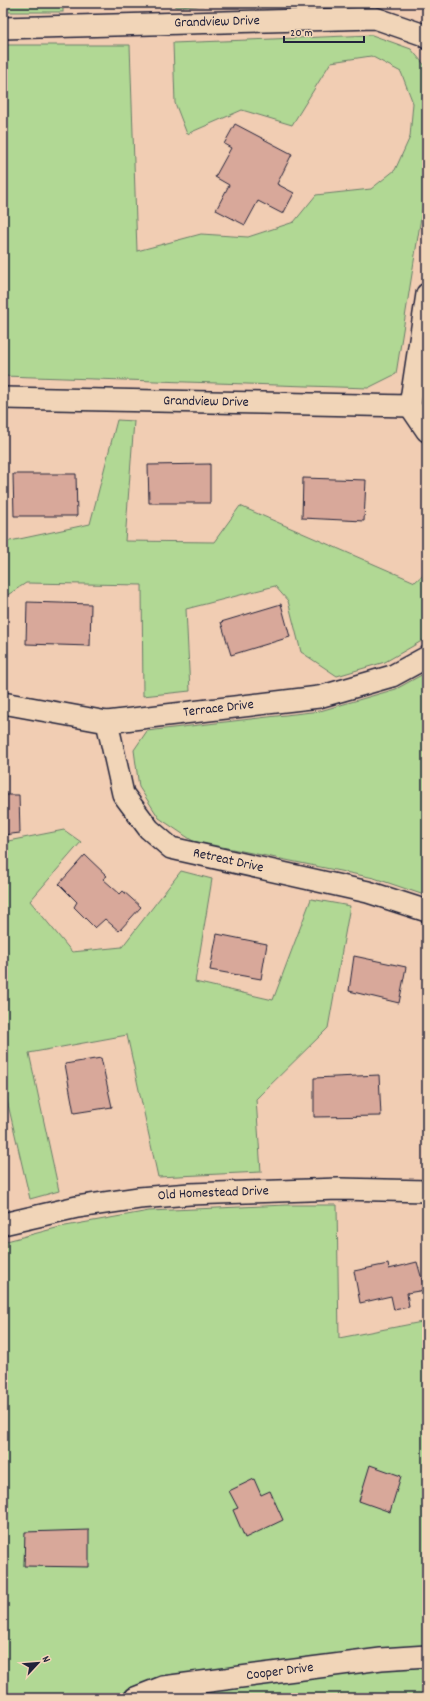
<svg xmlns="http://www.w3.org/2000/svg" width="430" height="1701" font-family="Dekko,sans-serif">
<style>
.green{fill:#b1d894;stroke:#6a7d68}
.building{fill:#d8a89a;stroke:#22223b}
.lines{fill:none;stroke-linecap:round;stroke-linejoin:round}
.street-casing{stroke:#22223b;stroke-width:24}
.street{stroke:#f1d5b8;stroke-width:21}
.labels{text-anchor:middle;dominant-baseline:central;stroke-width:3;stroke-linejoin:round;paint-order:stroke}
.street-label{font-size:14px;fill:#22223b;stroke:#f1d5b8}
</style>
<rect width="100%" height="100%" fill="#f1cdb3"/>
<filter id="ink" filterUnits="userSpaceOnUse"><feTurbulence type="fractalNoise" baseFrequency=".025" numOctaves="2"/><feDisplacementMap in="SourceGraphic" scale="8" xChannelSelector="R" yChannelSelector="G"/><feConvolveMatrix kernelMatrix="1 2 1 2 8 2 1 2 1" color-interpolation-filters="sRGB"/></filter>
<g filter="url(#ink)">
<g class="green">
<rect x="3" y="3" width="60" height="9"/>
<polygon points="176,3 247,3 176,7"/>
<polygon points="372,35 411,49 427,68 427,180 396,374 368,388 3,376 3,45 130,45 137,251 201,234 248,237 294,222 316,195 371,189 395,170 410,137 413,103 401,72 371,56 331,62 292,125 242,110 187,134 175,103 173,43"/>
<polygon points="117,420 134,421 125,541 214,542 240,506 415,582 427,571 427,638 385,662 337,676 301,652 288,601 275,586 186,609 190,691 143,696 142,585 26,583 3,598 3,539 10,541 90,524"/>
<polygon points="427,672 427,896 374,878 193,841 159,818 139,787 134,750 147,731 320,711 396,689"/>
<polygon points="64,830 81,842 30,901 72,952 122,947 181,871 212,879 195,982 273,1000 311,899 350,906 328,1028 256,1099 261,1172 158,1177 127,1035 29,1053 59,1191 30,1199 3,1083 3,842"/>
<polygon points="286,1205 337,1205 339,1338 427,1321 427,1698 3,1698 3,1242 60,1227 149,1211"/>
</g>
<g class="building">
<polygon points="235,124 292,154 277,184 294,193 283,214 258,201 245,225 216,210 229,185 215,177 231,148 224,144"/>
<polygon points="210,464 210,503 149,503 148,465"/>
<polygon points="13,474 76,474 77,516 14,516"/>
<polygon points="303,478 366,480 364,521 302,518"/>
<polygon points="27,602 91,604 90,646 26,644"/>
<polygon points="281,604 290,637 231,655 221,622"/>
<polygon points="3,795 19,795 20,833 3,835"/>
<polygon points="85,855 107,876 103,879 120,894 123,891 141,907 119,931 105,919 95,928 74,907 77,902 59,884"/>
<polygon points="217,934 267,944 261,979 210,970"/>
<polygon points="354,956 406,967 399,1003 349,991"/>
<polygon points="101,1058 112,1107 74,1113 65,1064"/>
<polygon points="379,1075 381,1116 314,1117 314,1078"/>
<polygon points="417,1262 425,1290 407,1293 409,1307 394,1310 391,1296 360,1303 354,1271 388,1264 389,1269"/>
<polygon points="370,1465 401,1476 390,1512 359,1501"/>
<polygon points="254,1479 261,1495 270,1491 283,1520 245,1538 233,1510 238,1508 229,1491"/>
<polygon points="89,1530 89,1567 24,1566 25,1532"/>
</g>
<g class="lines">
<defs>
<g id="street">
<path id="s1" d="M3,28L375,18L424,35L427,38"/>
<path id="s2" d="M3,398L410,406L427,294"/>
<polyline points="410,406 427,431"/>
<path id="s3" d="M3,703L107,722L319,697L392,676L427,657"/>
<path id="s4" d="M107,722L123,794L149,829L171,848L368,892L427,911"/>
<path id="s5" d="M3,1224L77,1207L139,1198L190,1194L339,1189L427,1191"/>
<path id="s6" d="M135,1698L163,1687L381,1659L427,1656"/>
</g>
</defs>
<use href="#street" class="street-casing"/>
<use href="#street" class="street"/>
</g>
</g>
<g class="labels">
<g class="street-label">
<text stroke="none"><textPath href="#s1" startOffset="214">Grandview Drive</textPath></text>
<text stroke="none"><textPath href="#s2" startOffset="203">Grandview Drive</textPath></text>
<text stroke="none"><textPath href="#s3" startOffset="218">Terrace Drive</textPath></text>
<text stroke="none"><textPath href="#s4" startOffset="205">Retreat Drive</textPath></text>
<text stroke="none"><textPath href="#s5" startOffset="213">Old Homestead Drive</textPath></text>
<text stroke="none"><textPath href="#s6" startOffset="148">Cooper Drive</textPath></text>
</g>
</g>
<rect width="430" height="1701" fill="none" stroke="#f1d5b8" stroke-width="16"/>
<rect x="8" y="8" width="414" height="1685" fill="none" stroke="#22223b" stroke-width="1.5" filter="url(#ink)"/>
<g transform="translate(38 1663) rotate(64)" stroke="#f1d5b8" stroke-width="3" paint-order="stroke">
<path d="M0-3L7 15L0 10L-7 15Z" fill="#22223b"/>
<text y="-6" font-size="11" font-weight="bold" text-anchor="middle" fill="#22223b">N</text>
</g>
<path d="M284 36v6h80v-6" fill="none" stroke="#22223b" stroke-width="2"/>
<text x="290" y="36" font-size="12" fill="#22223b" stroke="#f1d5b8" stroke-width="3" paint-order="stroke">20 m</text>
</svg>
